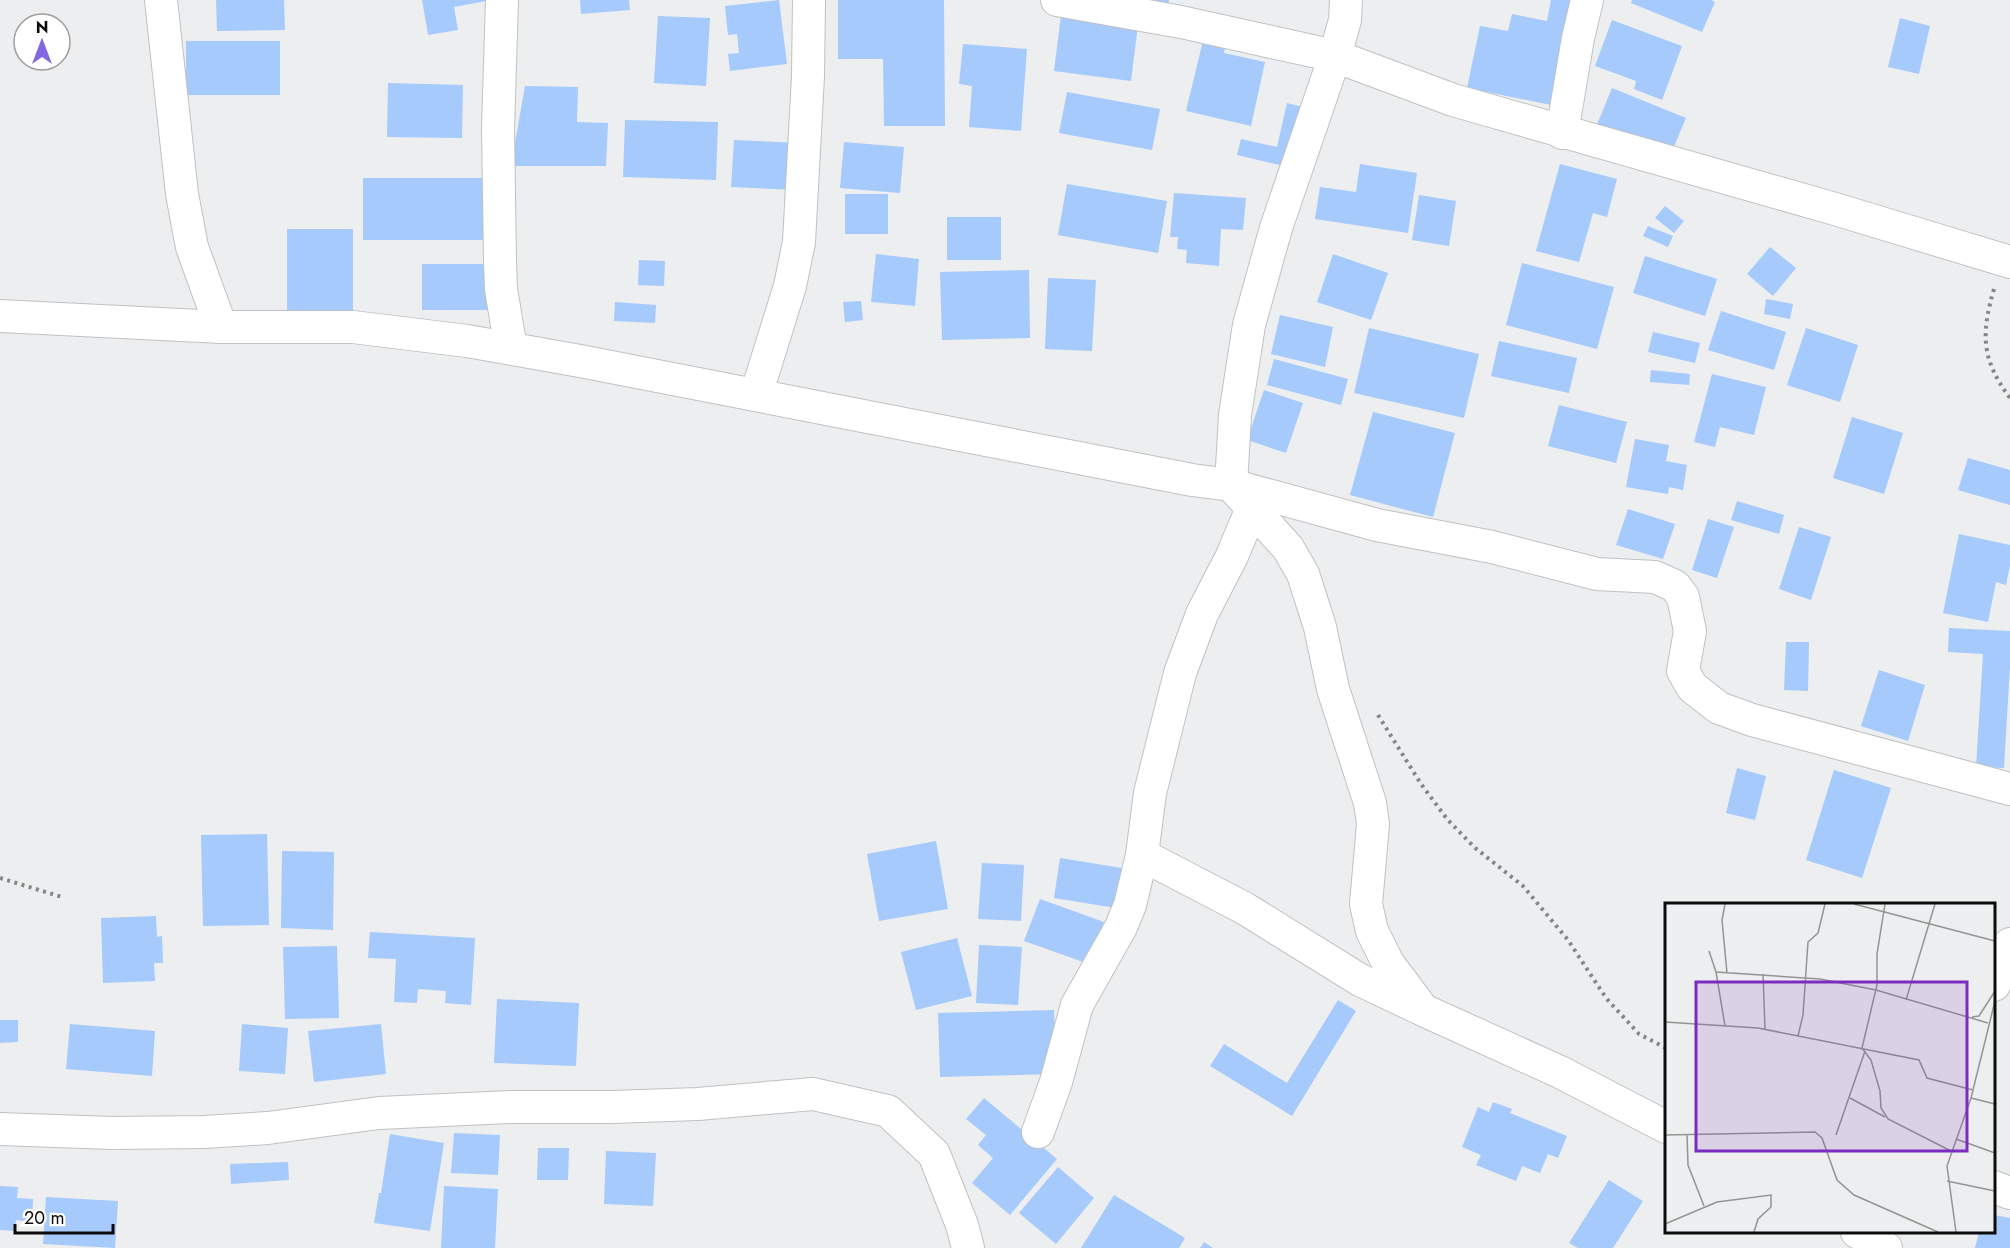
<svg xmlns="http://www.w3.org/2000/svg" width="2010" height="1248" font-family="Jost,sans-serif">
<style>
.building{fill:#a5cafb}
.lines{fill:none;stroke-linecap:round;stroke-linejoin:round}
.street-casing{stroke:#c0c1c2;stroke-width:34}
.path{stroke:#858686;stroke-width:4;stroke-dasharray:3 4.5;stroke-linecap:butt}
.street{stroke:#fff;stroke-width:32}
.inset-road{fill:none;stroke:#939494;stroke-width:1.5}
.view{fill:#7b2cbf;fill-opacity:0.15;stroke:#7b2cbf;stroke-width:3}
.inset-edge{fill:none;stroke:#0c0c0c;stroke-width:3}
</style>
<rect width="100%" height="100%" fill="#edeeef"/>
<g class="building">
<polygon points="216,0 284,0 285,30 217,31"/>
<polygon points="422,0 486,0 486,1 454,7 458,30 428,35"/>
<polygon points="580,0 629,0 630,10 581,14"/>
<polygon points="779,0 787,64 730,71 728,54 739,53 737,34 728,35 725,6"/>
<polygon points="838,0 944,0 945,126 884,126 883,59 838,59"/>
<polygon points="1128,0 1169,0 1168,8"/>
<polygon points="1551,0 1578,0 1556,106 1467,88 1480,26 1508,31 1512,14 1547,21"/>
<polygon points="1632,0 1711,0 1715,2 1702,32 1631,3"/>
<polygon points="1061,15 1138,25 1131,81 1054,71"/>
<polygon points="658,16 710,18 706,86 654,83"/>
<polygon points="1900,18 1930,26 1919,74 1888,67"/>
<polygon points="1612,20 1682,46 1662,100 1634,89 1636,81 1595,66"/>
<polygon points="1206,28 1228,33 1224,53 1265,62 1251,126 1186,111"/>
<rect x="186" y="41" width="94" height="54"/>
<polygon points="963,44 1027,49 1021,131 969,127 972,86 959,84"/>
<polygon points="388,83 463,85 462,138 387,137"/>
<polygon points="525,86 578,87 577,122 608,123 606,166 511,166"/>
<polygon points="1612,88 1686,118 1670,156 1596,127"/>
<polygon points="1067,92 1160,109 1152,150 1059,133"/>
<polygon points="1287,103 1307,108 1293,168 1237,155 1241,139 1277,147"/>
<polygon points="625,120 718,122 716,180 623,177"/>
<polygon points="734,140 801,143 798,190 731,187"/>
<polygon points="844,142 904,147 900,193 840,188"/>
<polygon points="1360,164 1417,173 1408,233 1315,219 1320,187 1356,192"/>
<polygon points="1560,164 1617,179 1607,217 1593,213 1579,262 1536,251"/>
<rect x="363" y="178" width="130" height="62"/>
<polygon points="1067,184 1167,201 1158,253 1058,235"/>
<polygon points="1174,193 1246,198 1243,230 1221,229 1219,266 1186,263 1187,250 1177,249 1178,237 1170,237"/>
<rect x="845" y="194" width="43" height="40"/>
<polygon points="1419,195 1456,201 1449,246 1412,240"/>
<polygon points="1665,206 1684,221 1674,233 1655,218"/>
<rect x="947" y="217" width="54" height="43"/>
<polygon points="1648,226 1673,236 1668,247 1643,236"/>
<rect x="287" y="229" width="66" height="83"/>
<polygon points="1770,247 1796,268 1773,296 1747,274"/>
<polygon points="876,254 919,259 915,306 871,302"/>
<polygon points="1333,254 1388,273 1371,320 1317,302"/>
<polygon points="1645,256 1717,279 1705,316 1633,293"/>
<polygon points="639,260 665,261 664,286 638,285"/>
<polygon points="1522,263 1614,287 1597,349 1506,325"/>
<rect x="422" y="264" width="69" height="46"/>
<polygon points="1029,270 1030,338 942,340 940,272"/>
<polygon points="1048,278 1096,280 1092,351 1045,349"/>
<polygon points="1766,299 1793,304 1790,319 1764,314"/>
<polygon points="861,301 863,320 845,322 843,302"/>
<polygon points="615,302 656,305 655,323 614,321"/>
<polygon points="1721,311 1786,332 1774,370 1708,350"/>
<polygon points="1280,315 1333,327 1325,367 1271,354"/>
<polygon points="1369,328 1479,354 1464,418 1354,393"/>
<polygon points="1806,328 1858,345 1840,402 1787,385"/>
<polygon points="1653,332 1700,343 1695,363 1648,352"/>
<polygon points="1499,341 1577,358 1569,393 1491,376"/>
<polygon points="1274,359 1348,379 1341,405 1267,385"/>
<polygon points="1651,370 1690,374 1689,385 1650,382"/>
<polygon points="1712,374 1766,387 1754,435 1720,427 1715,447 1694,442"/>
<polygon points="1264,390 1303,403 1286,453 1247,440"/>
<polygon points="1559,405 1627,422 1616,463 1548,446"/>
<polygon points="1373,412 1455,433 1433,517 1350,495"/>
<polygon points="1852,417 1903,433 1884,494 1833,478"/>
<polygon points="1635,439 1669,445 1666,461 1687,465 1683,490 1669,487 1668,494 1626,487"/>
<polygon points="1968,458 2010,470 2010,505 1958,490"/>
<polygon points="1737,501 1784,515 1779,534 1731,520"/>
<polygon points="1628,509 1675,524 1663,559 1616,545"/>
<polygon points="1708,519 1734,527 1717,578 1692,570"/>
<polygon points="1799,527 1831,537 1811,600 1779,589"/>
<polygon points="1959,534 2010,545 2010,565 2006,585 1996,582 1988,622 1943,613"/>
<polygon points="1949,628 2010,631 2010,666 2004,768 1976,767 1983,654 1948,652"/>
<polygon points="1786,642 1809,642 1808,691 1784,690"/>
<polygon points="1879,670 1925,685 1908,741 1861,726"/>
<polygon points="1737,768 1766,776 1755,820 1726,813"/>
<polygon points="1834,770 1891,788 1862,878 1806,860"/>
<polygon points="267,834 269,925 203,926 201,835"/>
<polygon points="936,841 948,909 879,921 867,854"/>
<polygon points="282,851 334,852 333,930 281,928"/>
<polygon points="1060,858 1128,869 1122,909 1054,898"/>
<polygon points="982,863 1024,865 1021,921 978,919"/>
<polygon points="1040,899 1104,922 1089,964 1024,941"/>
<polygon points="156,916 157,937 162,936 163,963 154,963 155,981 103,983 101,918"/>
<polygon points="370,932 475,938 471,1005 445,1003 446,991 418,989 417,1003 394,1002 396,959 368,958"/>
<polygon points="957,938 972,996 916,1010 901,952"/>
<polygon points="979,945 1022,947 1018,1005 976,1003"/>
<polygon points="337,946 339,1018 285,1019 283,947"/>
<polygon points="497,999 579,1003 576,1066 494,1063"/>
<polygon points="1338,1000 1356,1011 1292,1116 1210,1066 1224,1044 1287,1083"/>
<polygon points="1054,1010 1056,1074 940,1077 938,1013"/>
<polygon points="0,1020 18,1020 18,1042 0,1043"/>
<polygon points="70,1024 155,1031 152,1076 66,1069"/>
<polygon points="242,1024 288,1028 285,1074 239,1071"/>
<polygon points="381,1024 386,1074 314,1082 308,1031"/>
<polygon points="984,1098 1057,1159 1010,1215 972,1183 993,1158 978,1145 986,1135 966,1119"/>
<polygon points="1493,1102 1512,1109 1510,1113 1567,1136 1558,1158 1548,1154 1540,1173 1522,1166 1516,1181 1476,1165 1481,1155 1462,1147 1478,1107 1489,1112"/>
<polygon points="454,1133 500,1135 498,1175 451,1173"/>
<polygon points="390,1134 444,1143 430,1231 374,1223 379,1193 381,1193"/>
<polygon points="538,1148 569,1148 568,1180 537,1180"/>
<polygon points="606,1151 656,1153 653,1206 604,1204"/>
<polygon points="288,1162 289,1180 231,1184 230,1164"/>
<polygon points="1058,1167 1094,1198 1056,1244 1019,1213"/>
<polygon points="1609,1180 1643,1201 1613,1248 1578,1248 1569,1243"/>
<polygon points="0,1186 18,1187 17,1198 33,1199 32,1222 16,1220 15,1231 0,1230"/>
<polygon points="444,1186 498,1189 495,1248 441,1248"/>
<polygon points="1114,1195 1185,1238 1179,1248 1081,1248"/>
<polygon points="46,1197 118,1201 115,1248 43,1244"/>
<polygon points="1994,1215 2010,1218 2010,1248 1975,1248 1979,1232 1994,1232"/>
<polygon points="1204,1242 1213,1248 1200,1248"/>
</g>
<g class="lines">
<defs>
<g id="street">
<polyline points="161,0 182,194 192,247 221,327"/>
<polyline points="502,0 498,128 500,261 501,289 511,349"/>
<polyline points="1057,0 1181,22 1335,56 1453,100 1835,209 2010,262"/>
<polyline points="1346,0 1345,20 1335,56 1276,228 1249,325 1235,415 1231,485 1288,548 1303,574 1320,627 1333,689 1370,803 1373,824 1366,904 1372,931 1388,963 1423,1010 1560,1072 1666,1127"/>
<polyline points="1562,133 1578,38 1587,0"/>
<polyline points="0,316 221,327 353,327 467,341 580,361 1192,480 1231,485 1377,525 1492,547 1597,574 1655,577 1675,586 1683,597 1690,631 1683,671 1692,687 1719,708 1752,720 2010,789"/>
<polyline points="756,395 790,286 799,242 808,76 809,0"/>
<polyline points="1142,855 1244,908 1360,980 1419,1008"/>
<polyline points="1994,985 2001,972 2010,944"/>
<polyline points="0,1129 112,1133 205,1132 268,1128 379,1113 511,1107 612,1107 698,1104 813,1094 888,1111 934,1154 962,1225 968,1248"/>
<polyline points="1038,1132 1056,1082 1077,1005 1121,927 1130,905 1142,855 1150,793 1180,673 1202,614 1232,556 1252,508"/>
<polyline points="1994,1187 2010,1193"/>
<polyline points="1857,1232 1886,1248"/>
</g>
</defs>
<use href="#street" class="street-casing"/>
<g class="path">
<path d="M1994,289C1981,334 1981,359 2010,398"/>
<polyline points="1378,715 1421,784 1447,819 1474,847 1523,886 1568,940 1606,998 1639,1034 1666,1048"/>
<polyline points="0,878 62,897"/>
</g>
<use href="#street" class="street"/>
</g>
<g transform="translate(1665 903)">
<rect width="330" height="330" fill="#edeeef"/>
<path class="inset-road" d="M60,1L57,17L62,70M189,1L330,38M220,1L212,51V82L197,145L206,157L215,188L216,205L223,216L286,248M44,48L51,69L155,76L211,87L323,120M51,69L60,123M98,71L100,126M241,97L270,1M307,114L314,113L330,88M0,119L93,125L254,157L262,175L308,187M133,133L138,112L143,39L153,30L160,1M185,195L220,214M306,195L330,201M22,231L23,262L39,303M0,232L150,229L157,235L172,277L189,292L273,329M171,232L200,148M291,236L330,250M282,278L330,288M0,321L52,299L106,292V304L93,316L89,329M291,329L282,263L306,195L330,98"/>
<path class="view" d="M31,79H302V248H31Z"/>
<rect width="330" height="330" class="inset-edge"/>
</g>
<g transform="translate(42 42)"><circle r="28" fill="#ffffff" stroke="#9e9e9e" stroke-width="1.5"/>
<path d="M0-4.5L10 22L0 15L-10 22Z" fill="#8366e1"/>
<text y="-9" font-size="16" font-weight="bold" text-anchor="middle" fill="#0c0c0c">N</text>
</g>
<path d="M15 1224v9h98v-9" fill="none" stroke="#0c0c0c" stroke-width="3"/>
<text x="24" y="1224" font-size="18" fill="#0c0c0c" stroke="#ffffff" stroke-width="4.5" paint-order="stroke">20 m</text>
</svg>
